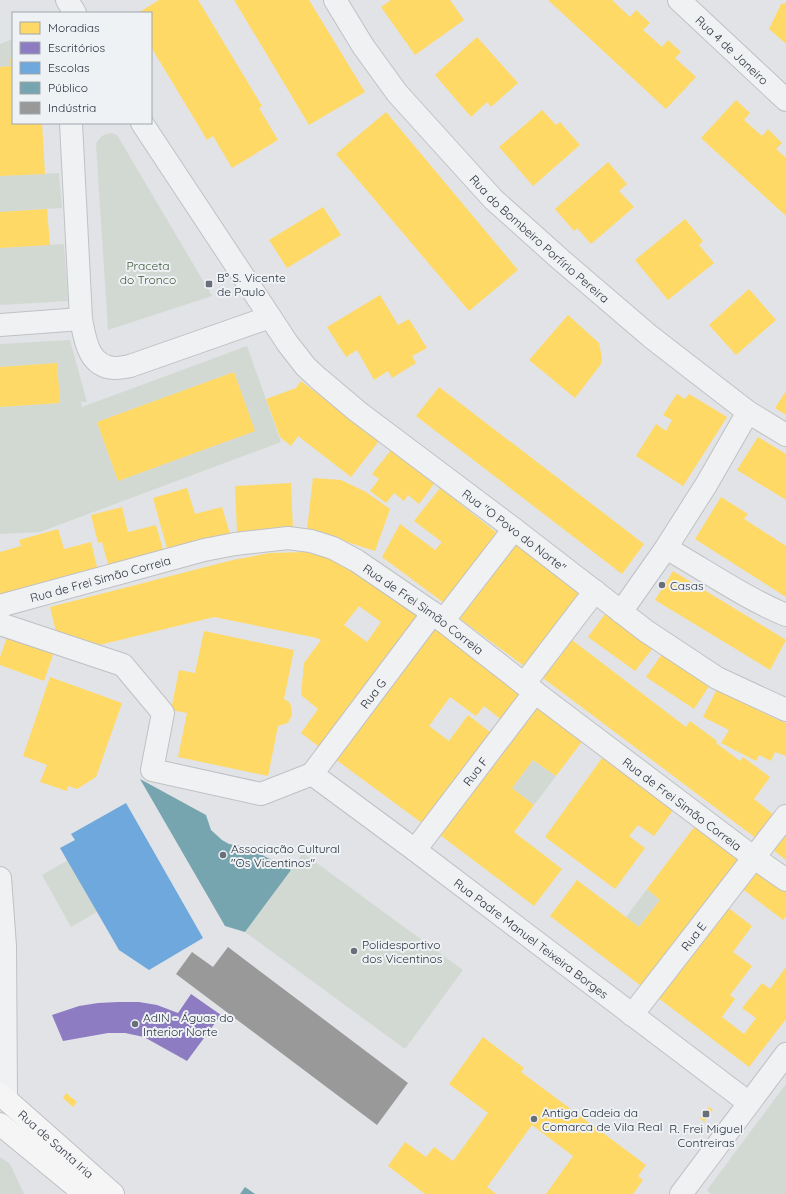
<svg xmlns="http://www.w3.org/2000/svg" width="786" height="1194" font-family="Quicksand,sans-serif">
<style>
.green{fill:#d2d9d2;fill-rule:evenodd}
.homes{fill:#ffd966;fill-rule:evenodd}
.offices{fill:#8e7cc3}
.schools{fill:#6fa8dc}
.public{fill:#76a5af}
.industry{fill:#999}
.lines{fill:none;stroke-linecap:round;stroke-linejoin:round}
.minor-casing{stroke:#bfc1c4;stroke-width:24}
.major-casing{stroke:#bec0c3;stroke-width:24}
.minor{stroke:#f0f1f3;stroke-width:22}
.major{stroke:#f5f5f6;stroke-width:22}
.poi-dot{fill:#696f79;stroke:#eff2f5;stroke-width:1.5}
.labels{text-anchor:middle;dominant-baseline:central;stroke-width:4;stroke-linejoin:round;paint-order:stroke}
.street-label{font-size:12px;fill:#29313e;stroke:#eff2f5}
.park-label{font-size:12px;fill:#3e5838;stroke:#eff2f5}
.poi-label{font-size:12px;fill:#29313e;stroke:#eff2f5;text-anchor:start}
</style>
<rect width="100%" height="100%" fill="#e1e3e6"/>
<g class="green">
<polygon points="13,39 13,59 10,59 11,66 0,67 0,44"/>
<path d="M111,133L117,135L212,296L108,330L96,144C100,137 103,134 111,133Z"/>
<polygon points="59,173 62,208 0,212 0,176"/>
<polygon points="64,244 68,301 0,305 0,248"/>
<path d="M70,340L87,402H81L82,407L247,346L281,442L40,532L0,534V407L60,403L57,363L0,367V344ZM234,372L255,431L118,481L97,422Z"/>
<polygon points="533,760 556,776 534,805 512,788"/>
<polygon points="303,853 463,970 405,1049 245,932"/>
<polygon points="68,860 97,912 71,927 42,875"/>
<polygon points="647,889 660,900 639,927 626,917"/>
<polygon points="786,1084 786,1194 711,1194 707,1190"/>
<polygon points="0,1157 10,1164 24,1194 0,1194"/>
</g>
<g class="homes">
<polygon points="159,0 198,0 262,106 259,108 278,140 232,168 213,136 207,140 151,47 151,13 138,13"/>
<polygon points="234,0 309,0 365,92 309,125"/>
<polygon points="391,0 450,0 464,20 415,55 381,7"/>
<polygon points="548,0 612,0 630,17 636,10 650,23 643,30 662,47 668,40 681,52 675,58 696,77 666,109"/>
<polygon points="786,3 786,44 769,29 781,4"/>
<polygon points="477,37 518,83 491,107 487,102 471,117 435,75"/>
<polygon points="10,59 13,59 13,123 42,123 45,174 0,176 0,67 11,66"/>
<polygon points="736,100 750,113 744,120 762,136 768,129 782,143 776,149 786,158 786,216 701,138"/>
<polygon points="542,110 556,125 560,122 580,145 533,186 499,147"/>
<polygon points="386,112 518,270 469,311 336,154"/>
<polygon points="608,162 627,184 619,191 634,207 591,244 577,228 574,231 555,209"/>
<polygon points="323,207 341,235 287,268 269,240"/>
<polygon points="47,209 50,245 0,248 0,212"/>
<polygon points="685,219 703,241 699,245 714,263 668,300 635,260"/>
<polygon points="749,289 776,320 736,355 709,325"/>
<polygon points="380,295 398,325 409,319 427,348 412,356 416,363 392,378 388,371 374,380 357,350 346,357 327,327"/>
<polygon points="568,315 599,343 602,358 601,364 575,398 529,360"/>
<polygon points="57,363 60,403 0,407 0,367"/>
<polygon points="234,372 255,431 118,481 97,422"/>
<polygon points="301,381 379,441 351,477 298,436 291,446 280,437 266,399 296,388"/>
<polygon points="439,387 644,544 622,574 416,416"/>
<polygon points="786,391 786,415 775,408"/>
<polygon points="677,394 685,399 689,394 727,417 683,486 636,456 656,424 666,431 672,420 663,415"/>
<polygon points="758,437 786,454 786,500 737,470"/>
<polygon points="391,450 434,484 419,504 408,495 404,501 394,493 386,503 370,491 379,479 372,474"/>
<polygon points="313,478 341,480 366,492 390,509 375,551 307,529"/>
<polygon points="291,483 293,530 237,532 235,486"/>
<polygon points="187,488 195,514 222,507 230,534 168,552 153,498"/>
<polygon points="440,488 497,533 444,603 382,557 400,524 435,550 442,542 414,521"/>
<polygon points="721,497 748,514 744,519 786,546 786,597 695,539"/>
<polygon points="122,507 128,532 156,525 164,553 109,568 102,542 98,543 91,515"/>
<polygon points="58,529 64,549 91,542 98,571 0,598 0,552 21,546 19,540"/>
<polygon points="514,542 584,593 528,669 459,618"/>
<path d="M306,552L349,564L419,616L322,749L301,733L318,709L301,695L304,663L321,640L317,638L214,617L87,648L57,636L50,607L233,560L270,553ZM359,606L381,622L367,642L344,625Z"/>
<polygon points="673,571 786,640 770,670 655,600"/>
<polygon points="605,614 652,649 635,671 588,637"/>
<polygon points="433,626 524,694 504,722 484,706 476,716 450,697 429,726 449,741 468,715 494,735 426,826 335,759"/>
<polygon points="10,629 56,646 44,681 0,665 0,657"/>
<polygon points="204,631 294,650 284,699 289,702 291,706 292,715 288,723 278,726 268,776 178,757 187,713 171,710 179,670 195,673"/>
<polygon points="572,640 686,727 690,721 717,741 716,743 740,761 743,757 770,777 754,799 774,815 757,839 543,678"/>
<polygon points="662,654 709,686 694,709 646,677"/>
<polygon points="50,677 122,703 96,777 77,789 68,786 67,791 40,782 47,765 23,756"/>
<polygon points="717,689 776,719 786,723 786,756 775,752 771,761 759,755 756,761 721,743 729,730 703,717"/>
<polygon points="538,705 584,739 556,776 533,760 512,788 534,805 514,832 562,869 534,906 440,835"/>
<polygon points="605,754 676,806 654,836 638,825 629,836 645,848 615,889 545,837"/>
<polygon points="698,822 744,857 645,989 550,916 577,880 639,927 660,900 647,889"/>
<polygon points="786,830 786,860 772,849"/>
<polygon points="756,867 786,890 786,916 783,920 740,887"/>
<polygon points="726,906 752,926 733,952 752,966 730,995 735,999 722,1017 744,1034 756,1018 742,1008 762,983 770,989 786,967 786,1019 749,1067 657,997"/>
<polygon points="483,1037 524,1068 521,1072 646,1165 638,1176 643,1180 633,1194 546,1194 573,1156 532,1125 487,1187 496,1194 425,1194 388,1166 405,1142 426,1157 434,1147 453,1161 488,1113 449,1084"/>
<polygon points="66,1093 77,1102 73,1107 63,1098"/>
<polygon points="709,1107 713,1110 704,1122 700,1118"/>
</g>
<polygon class="offices" points="191,994 221,1015 187,1061 144,1037 125,1033 108,1033 63,1041 52,1015 79,1006 98,1003 118,1002 139,1002 157,1005 178,1013"/>
<polygon class="schools" points="126,803 203,938 149,970 119,950 60,848 75,840 71,834"/>
<g class="public">
<polygon points="140,779 206,815 211,830 222,840 229,844 247,847 291,870 245,932 225,926"/>
<polygon points="245,1187 255,1194 240,1194"/>
</g>
<polygon class="industry" points="228,947 408,1083 377,1125 176,974 192,952 213,967"/>
<g class="lines">
<defs>
<g id="minor">
<polyline points="67,0 75,13"/>
<path id="s1" d="M335,0L363,46L397,93L493,199L561,260L651,337L748,412L786,435"/>
<path id="s2" d="M679,0L786,100"/>
<path d="M71,123L81,319C85,339 88,367 115,368C120,368 125,367 130,366L270,317"/>
<path id="s3" d="M142,123L288,344L306,367L318,378L357,411L514,529L646,631L717,678L786,710"/>
<polyline points="0,325 81,319"/>
<path d="M666,548C705,570 745,598 786,615"/>
<path id="s4" d="M0,606L204,550L235,544L288,538L311,541L333,548L357,561L433,613L524,684L753,857L786,880"/>
<polyline points="621,612 666,548 706,485 748,412"/>
<polyline points="443,621 514,529"/>
<polyline points="0,624 123,665 163,713 152,770 261,794 312,774"/>
<polyline points="524,684 595,591"/>
<path id="s5" d="M312,774L415,850L749,1103"/>
<path id="s6" d="M312,774L433,613"/>
<path id="s7" d="M415,850L535,692"/>
<polyline points="0,878 5,946 6,1098"/>
<path id="s8" d="M632,1015L786,816"/>
<polyline points="681,1194 786,1054"/>
</g>
<g id="major">
<path id="s9" d="M0,1094L113,1194"/>
<polyline points="0,1124 85,1194"/>
</g>
</defs>
<use href="#minor" class="minor-casing"/>
<use href="#major" class="major-casing"/>
<use href="#minor" class="minor"/>
<use href="#major" class="major"/>
</g>
<g class="poi-dot">
<rect x="205" y="280" width="8" height="8" rx="2"/>
<circle cx="662" cy="585" r="4"/>
<circle cx="223" cy="855" r="4"/>
<circle cx="354" cy="951" r="4"/>
<circle cx="135" cy="1024" r="4"/>
<rect x="702" y="1110" width="8" height="8" rx="2"/>
<circle cx="534" cy="1119" r="4"/>
</g>
<g class="labels">
<g class="street-label">
<text stroke="none"><textPath href="#s2" startOffset="73">Rua 4 de Janeiro</textPath></text>
<text stroke="none"><textPath href="#s1" startOffset="316">Rua do Bombeiro Porfírio Pereira</textPath></text>
<text stroke="none"><textPath href="#s3" startOffset="559">Rua "O Povo do Norte"</textPath></text>
<text stroke="none"><textPath href="#s4" startOffset="104">Rua de Frei Simão Correia</textPath></text>
<text stroke="none"><textPath href="#s4" startOffset="452">Rua de Frei Simão Correia</textPath></text>
<text stroke="none"><textPath href="#s6" startOffset="101">Rua G</textPath></text>
<text stroke="none"><textPath href="#s7" startOffset="99">Rua F</textPath></text>
<text stroke="none"><textPath href="#s4" startOffset="776">Rua de Frei Simão Correia</textPath></text>
<text stroke="none"><textPath href="#s8" startOffset="100">Rua E</textPath></text>
<text stroke="none"><textPath href="#s5" startOffset="274">Rua Padre Manuel Teixeira Borges</textPath></text>
<text stroke="none"><textPath href="#s9" startOffset="75">Rua de Santa Iria</textPath></text>
</g>
<g class="park-label">
<text x="148" y="265">Praceta<tspan x="148" dy="14">do Tronco</tspan></text>
</g>
<g class="poi-label">
<text x="217" y="277">Bº S. Vicente<tspan x="217" dy="14">de Paulo</tspan></text>
<text x="670" y="585">Casas</text>
<text x="231" y="848">Associação Cultural<tspan x="231" dy="14">"Os Vicentinos"</tspan></text>
<text x="362" y="944">Polidesportivo<tspan x="362" dy="14">dos Vicentinos</tspan></text>
<text x="143" y="1017">AdIN - Águas do<tspan x="143" dy="14">Interior Norte</tspan></text>
<text x="542" y="1112">Antiga Cadeia da<tspan x="542" dy="14">Comarca de Vila Real</tspan></text>
<text x="706" y="1128" text-anchor="middle">R. Frei Miguel<tspan x="706" dy="14">Contreiras</tspan></text>
</g>
</g>
<rect x="12" y="12" width="140" height="112" fill="#eff2f5" stroke="#a0a5ac"/>
<rect x="20" y="22" width="20" height="12" fill="#ffd966" stroke="#a0a5ac"/>
<text x="48" y="32" font-size="12" fill="#29313e">Moradias</text>
<rect x="20" y="42" width="20" height="12" fill="#8e7cc3" stroke="#a0a5ac"/>
<text x="48" y="52" font-size="12" fill="#29313e">Escritórios</text>
<rect x="20" y="62" width="20" height="12" fill="#6fa8dc" stroke="#a0a5ac"/>
<text x="48" y="72" font-size="12" fill="#29313e">Escolas</text>
<rect x="20" y="82" width="20" height="12" fill="#76a5af" stroke="#a0a5ac"/>
<text x="48" y="92" font-size="12" fill="#29313e">Público</text>
<rect x="20" y="102" width="20" height="12" fill="#999999" stroke="#a0a5ac"/>
<text x="48" y="112" font-size="12" fill="#29313e">Indústria</text>
</svg>
